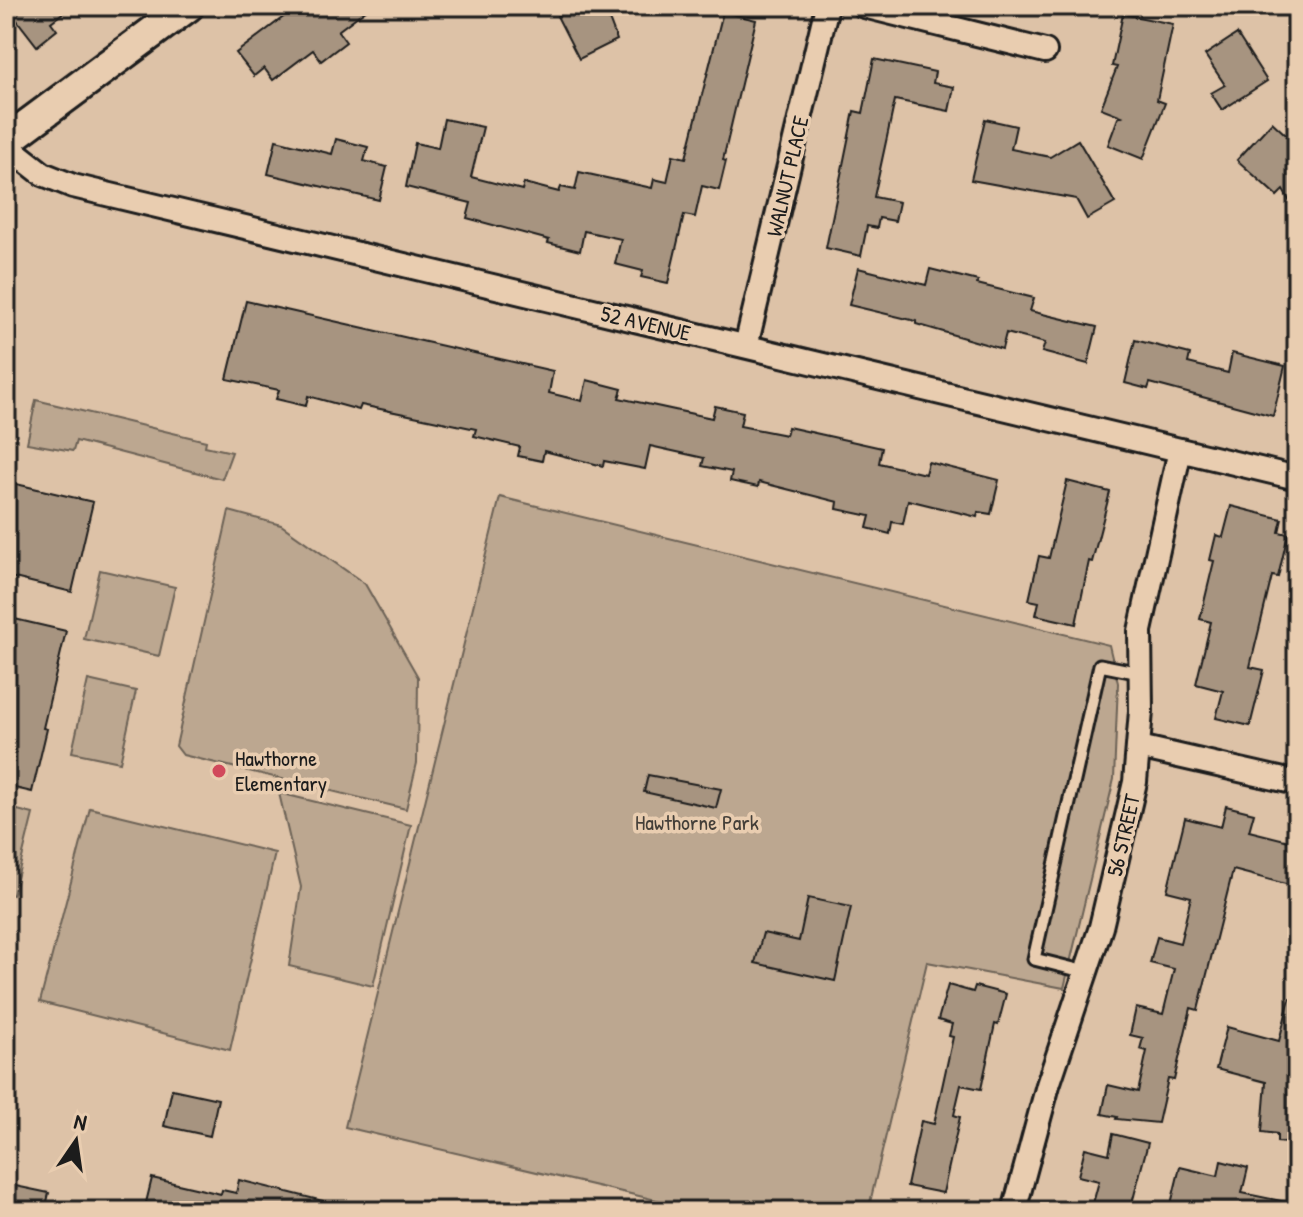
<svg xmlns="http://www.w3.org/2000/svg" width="1303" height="1217" font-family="'Patrick Hand',sans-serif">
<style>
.green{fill:#bca790;stroke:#6c6256;stroke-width:2}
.building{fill:#a79480;stroke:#1c1c1c;stroke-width:2}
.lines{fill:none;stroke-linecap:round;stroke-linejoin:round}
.lane-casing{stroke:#1c1c1c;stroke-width:17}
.street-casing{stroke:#1c1c1c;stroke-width:28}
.secondary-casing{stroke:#1c1c1c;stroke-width:36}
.lane{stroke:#e9cdb0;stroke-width:11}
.street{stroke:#e9cdb0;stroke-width:22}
.secondary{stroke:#e9cdb0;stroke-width:30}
.poi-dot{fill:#d1495b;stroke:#e9cdb0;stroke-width:3}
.labels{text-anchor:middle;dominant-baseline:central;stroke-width:7;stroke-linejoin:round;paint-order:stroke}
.street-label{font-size:22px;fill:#1c1c1c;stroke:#e9cdb0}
.poi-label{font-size:22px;fill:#1c1c1c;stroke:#e9cdb0;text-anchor:start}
.park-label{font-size:22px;fill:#443f39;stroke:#e9cdb0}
</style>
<rect width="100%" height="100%" fill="#ddc2a7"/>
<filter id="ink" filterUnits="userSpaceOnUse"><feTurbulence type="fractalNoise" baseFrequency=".0125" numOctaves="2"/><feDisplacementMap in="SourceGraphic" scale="16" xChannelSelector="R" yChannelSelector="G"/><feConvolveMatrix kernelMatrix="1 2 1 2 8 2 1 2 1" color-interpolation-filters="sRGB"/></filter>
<g filter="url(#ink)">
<g class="green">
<polygon points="36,400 206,441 205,446 232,452 222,479 76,441 73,451 27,443"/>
<polygon points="500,497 1109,645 1118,683 1114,779 1064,988 927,962 868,1211 703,1211 345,1127"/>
<polygon points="229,511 281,525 365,584 418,677 417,763 406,809 183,755 176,746"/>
<polygon points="100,570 175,587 159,656 84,639"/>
<polygon points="88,680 136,691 120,762 72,752"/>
<polygon points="279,793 411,825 373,986 289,966 301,887"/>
<polygon points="6,807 33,814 13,895 6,893"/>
<polygon points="90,808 275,853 230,1050 40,1002"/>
</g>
<g class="building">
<polygon points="6,6 72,6 51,22 57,30 37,46"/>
<polygon points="298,6 371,6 338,31 346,42 321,61 313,50 273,80 264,68 254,76 236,53"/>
<polygon points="576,6 604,6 617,40 579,59 557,16"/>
<polygon points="723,12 756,20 723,160 726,161 719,190 702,186 695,217 684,215 668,283 641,277 643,271 615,264 621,239 584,231 580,251 548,243 549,240 467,218 471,203 406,187 415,143 438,148 444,119 483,127 471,177 522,190 524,183 559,192 561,187 575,190 579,172 652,188 654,179 667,182 673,155 686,158"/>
<polygon points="1123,14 1173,24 1157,100 1165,103 1143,159 1108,145 1118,118 1122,116 1101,108 1117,67 1112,66"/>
<polygon points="1237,34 1267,81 1222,110 1211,93 1225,85 1205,55"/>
<polygon points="874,59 935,72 933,83 954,87 949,111 895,100 874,197 899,202 895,221 879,218 877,228 867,226 861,256 826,248 854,111 863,113"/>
<polygon points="985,119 1016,126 1011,149 1050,157 1078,140 1115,203 1087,219 1076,199 971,180"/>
<polygon points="1272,122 1297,145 1297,214 1283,190 1277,196 1237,160"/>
<polygon points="336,139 368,147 364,161 387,167 379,200 268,174 276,140 332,154"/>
<polygon points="858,268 926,285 930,269 978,281 977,284 1034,298 1030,311 1097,327 1088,364 1042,352 1045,343 1006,333 1002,349 916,324 916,321 849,305"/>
<polygon points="246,301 553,371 549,393 582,401 587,380 622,389 619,398 712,418 715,406 743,412 740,426 786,435 788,427 882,448 879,463 925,474 928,462 999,480 991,514 978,512 977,517 908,500 903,524 892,522 890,534 867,528 870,516 837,509 838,502 759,482 758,487 730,481 732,472 702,466 704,458 650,446 645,469 604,461 603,466 544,451 542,461 518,456 520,447 474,436 476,429 361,405 359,410 308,396 306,406 276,399 279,390 227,379"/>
<polygon points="1135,340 1190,354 1188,363 1228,373 1232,353 1285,366 1273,416 1150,383 1148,389 1125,383"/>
<polygon points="1067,481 1110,492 1092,562 1089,561 1076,624 1036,615 1039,602 1029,600 1039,556 1049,558"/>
<polygon points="12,483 93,502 72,592 6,576 6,508"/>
<polygon points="1231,506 1282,519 1279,532 1288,534 1278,577 1272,576 1250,667 1264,670 1250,726 1216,718 1223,691 1196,684 1211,622 1200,619 1214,561 1210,560 1216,535 1223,537"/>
<polygon points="6,617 66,631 43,728 47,729 32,792 6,786"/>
<polygon points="648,775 721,789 716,808 644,792"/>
<polygon points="1226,806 1254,813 1249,831 1297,843 1297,887 1233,870 1198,1010 1191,1008 1174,1080 1168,1079 1158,1123 1116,1119 1117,1117 1102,1114 1108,1085 1138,1092 1147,1051 1140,1049 1143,1038 1130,1035 1136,1008 1163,1014 1174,969 1150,963 1157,937 1180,943 1191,897 1167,891 1185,818 1221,827"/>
<polygon points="808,898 851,907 835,981 755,963 763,933 799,941"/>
<polygon points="948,985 973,992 975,986 1006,994 998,1025 995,1024 981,1089 961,1085 954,1115 960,1117 943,1193 907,1186 921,1121 934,1124 953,1037 949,1036 952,1024 938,1020"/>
<polygon points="1290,998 1297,999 1297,1144 1277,1142 1277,1134 1262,1132 1266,1082 1216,1069 1227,1027 1279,1041"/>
<polygon points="172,1089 218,1099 210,1136 164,1126"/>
<polygon points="1113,1134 1148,1143 1130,1211 1091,1211 1099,1181 1078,1176 1085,1148 1109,1154"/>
<polygon points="1221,1161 1248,1168 1242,1193 1286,1202 1285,1211 1199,1211 1171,1204 1180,1167 1218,1176"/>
<polygon points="152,1178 221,1194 222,1190 236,1193 239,1180 335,1204 334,1211 144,1211"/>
<polygon points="6,1184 49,1193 45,1211 6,1211"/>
</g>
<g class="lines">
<defs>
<polyline id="lane" points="1086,972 1034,959 1100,665 1140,673"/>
<g id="street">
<polyline points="864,6 1045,51"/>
<polyline points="6,145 43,174 73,186 1297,478"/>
<polyline points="746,346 827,6"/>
<polyline points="1139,747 1297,783"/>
<polyline points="1014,1211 1048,1085 1101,927 1135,782 1141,711 1140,631 1180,450"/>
</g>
<polyline id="secondary" points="6,141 188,6"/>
</defs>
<use href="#lane" class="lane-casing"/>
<use href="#street" class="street-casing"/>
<use href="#secondary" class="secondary-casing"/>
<use href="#lane" class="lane"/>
<use href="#street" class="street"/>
<use href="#secondary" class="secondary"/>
</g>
</g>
<circle class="poi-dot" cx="219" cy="771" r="8"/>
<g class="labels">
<g class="street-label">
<text transform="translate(787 176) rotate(-77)">WALNUT PLACE</text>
<text transform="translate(646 323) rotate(13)">52 AVENUE</text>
<text transform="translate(1123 835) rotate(-77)">56 STREET</text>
</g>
<g class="poi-label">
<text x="235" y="758">Hawthorne<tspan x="235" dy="25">Elementary</tspan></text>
</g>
<g class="park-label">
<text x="697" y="822">Hawthorne Park</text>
</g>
</g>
<rect width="1303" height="1217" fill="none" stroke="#e9cdb0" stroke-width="32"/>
<rect x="16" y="16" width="1271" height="1185" fill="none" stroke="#1c1c1c" stroke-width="3" filter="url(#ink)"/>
<g transform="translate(76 1141) rotate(13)" stroke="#e9cdb0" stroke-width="6" paint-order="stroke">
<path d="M0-6L14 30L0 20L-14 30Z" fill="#1c1c1c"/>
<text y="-12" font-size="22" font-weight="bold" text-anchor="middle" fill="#1c1c1c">N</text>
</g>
</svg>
